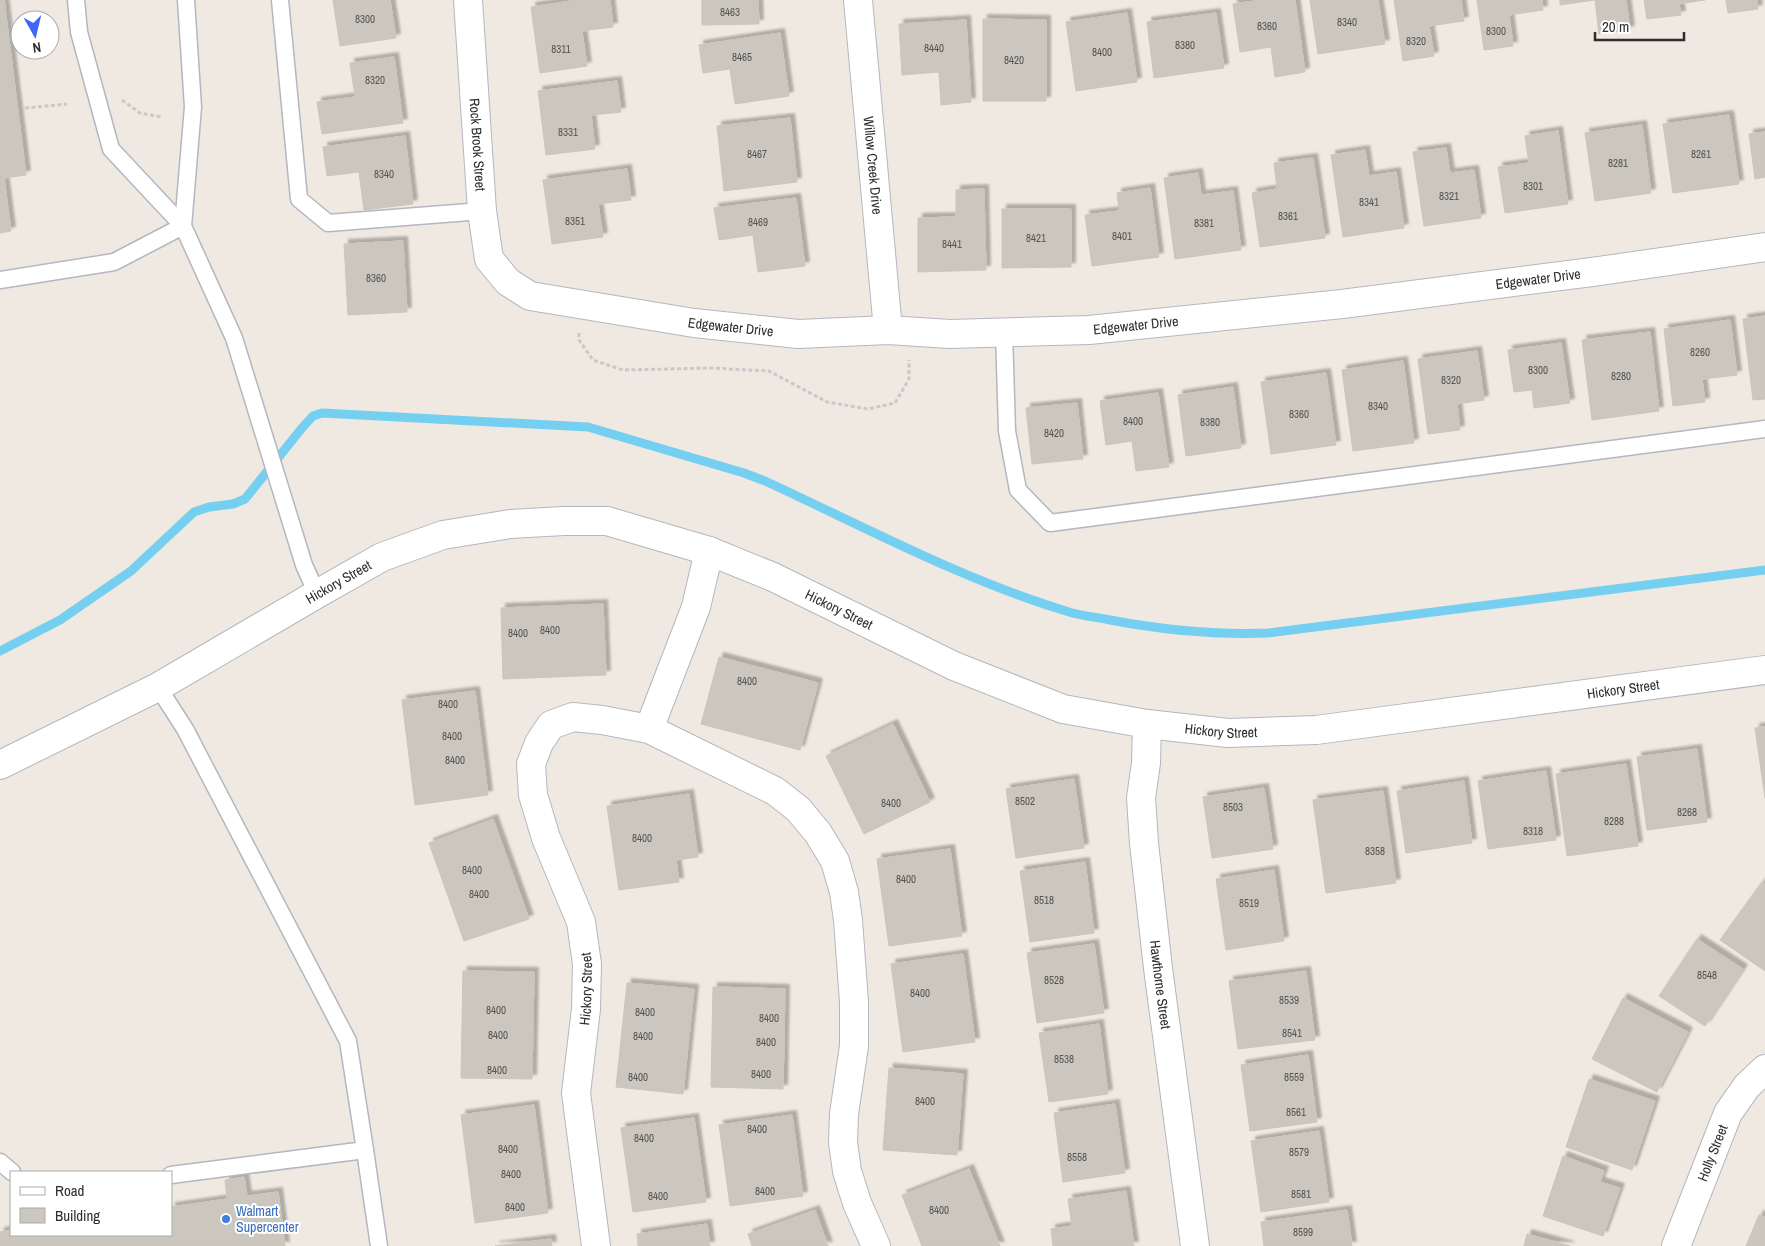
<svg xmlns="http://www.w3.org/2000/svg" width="1765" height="1246" font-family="'Archivo Narrow',sans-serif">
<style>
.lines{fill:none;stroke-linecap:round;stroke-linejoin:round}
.stream{stroke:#75cff0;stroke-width:9}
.building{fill:#cbc7bf;stroke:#cbc5ba;filter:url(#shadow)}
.service-casing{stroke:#b4b7c1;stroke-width:19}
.minor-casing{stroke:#b4b7c1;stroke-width:30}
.tertiary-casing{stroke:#b4b7c1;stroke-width:30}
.path{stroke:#c9c9c9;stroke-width:3;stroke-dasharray:4 2.5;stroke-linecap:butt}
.service{stroke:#fff;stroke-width:16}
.minor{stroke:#fff;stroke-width:28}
.tertiary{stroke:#fff;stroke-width:28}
.shop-dot{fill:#3f7fe0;stroke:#fff;stroke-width:2}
.labels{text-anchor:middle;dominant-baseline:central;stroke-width:4;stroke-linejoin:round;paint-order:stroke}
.number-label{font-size:11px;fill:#555452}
.street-label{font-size:14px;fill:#2e2e2e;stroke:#fff}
.shop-label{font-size:14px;fill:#366cbe;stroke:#fff;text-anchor:start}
</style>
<defs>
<filter id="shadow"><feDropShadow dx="4.5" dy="-4.5" stdDeviation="1" flood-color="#0004"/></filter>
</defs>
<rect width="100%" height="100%" fill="#efe9e1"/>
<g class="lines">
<path class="stream" d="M0,651L60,620L131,571L194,512L209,507L233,504L245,499L302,428L313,416L322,413L588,427L744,473L765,481C865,527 963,580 1069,612C1082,616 1096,617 1110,620C1163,630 1215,635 1268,633L1765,570"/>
</g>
<g class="building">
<polygon points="0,0 4,0 26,175 4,178 11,231 0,233"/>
<polygon points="333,0 390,0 396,38 340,46"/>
<polygon points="578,0 610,0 613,27 582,31 587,66 540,73 531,7"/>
<polygon points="702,0 758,0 759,24 702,25"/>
<polygon points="1263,0 1295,0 1305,72 1275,77 1271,47 1240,52 1233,4"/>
<polygon points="1310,0 1378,0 1385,44 1318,54"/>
<polygon points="1394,0 1461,0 1464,21 1429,26 1434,56 1403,61"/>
<polygon points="1477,0 1542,0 1543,10 1509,15 1513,46 1484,50"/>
<polygon points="1560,0 1594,0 1560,5"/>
<polygon points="1595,0 1626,0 1630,30 1599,34"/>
<polygon points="1644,0 1705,0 1679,4 1681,15 1647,19"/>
<polygon points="1726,0 1757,0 1758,9 1728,13"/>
<polygon points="1127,13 1137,82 1076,91 1066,22"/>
<polygon points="1216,13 1224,68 1154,78 1147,22"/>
<polygon points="983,19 1046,20 1046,101 983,101"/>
<polygon points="966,20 971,102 941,105 939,72 902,75 899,24"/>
<polygon points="780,33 789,96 735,104 730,69 703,73 699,45"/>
<polygon points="394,57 403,123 322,134 317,102 355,97 350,63"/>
<polygon points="617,81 621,112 591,115 595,149 546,155 538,91"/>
<polygon points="1729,115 1739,184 1673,193 1663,124"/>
<polygon points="790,118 797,182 724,191 717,126"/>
<polygon points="1642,125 1651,193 1595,201 1585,133"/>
<polygon points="1558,131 1568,204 1505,213 1498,167 1529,163 1525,136"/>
<polygon points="1765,132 1765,177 1755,179 1749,134"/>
<polygon points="405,136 413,204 364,210 359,172 327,176 323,147"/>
<polygon points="1446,148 1450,173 1474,170 1481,218 1424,226 1413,152"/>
<polygon points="1365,150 1369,176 1396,172 1404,228 1343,237 1331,155"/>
<polygon points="1313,158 1325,238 1260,247 1252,193 1277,189 1274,163"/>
<polygon points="627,169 631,200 598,204 603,237 552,244 543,180"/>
<polygon points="1198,173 1201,195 1233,191 1241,250 1175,259 1164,178"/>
<polygon points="1150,188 1159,257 1092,266 1085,215 1119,211 1117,193"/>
<polygon points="984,189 986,270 918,272 918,218 956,217 956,190"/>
<polygon points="796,198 805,266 758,272 753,235 719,240 714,208"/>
<polygon points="1002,209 1071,209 1071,267 1002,268"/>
<polygon points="403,241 407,312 348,315 344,244"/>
<polygon points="1765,316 1765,399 1753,400 1743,319"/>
<polygon points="1730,320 1737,375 1702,379 1705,402 1673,406 1664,329"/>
<polygon points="1650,332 1659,411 1592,420 1582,340"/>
<polygon points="1561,343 1570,403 1534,408 1532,390 1514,392 1508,350"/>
<polygon points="1477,351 1484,400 1457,404 1460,430 1428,434 1418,359"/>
<polygon points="1403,361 1414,443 1353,451 1342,370"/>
<polygon points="1326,373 1336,445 1271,454 1261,382"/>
<polygon points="1233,387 1241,448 1186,456 1178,395"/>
<polygon points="1158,393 1169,467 1136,471 1132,441 1106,445 1100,401"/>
<polygon points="1077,403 1083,459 1032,464 1026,408"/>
<polygon points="603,604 606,675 503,679 501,608"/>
<polygon points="719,657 818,683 800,750 701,724"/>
<polygon points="475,691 488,795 415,805 402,700"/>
<polygon points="893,724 930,802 864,834 826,756"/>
<polygon points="1765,727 1765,798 1755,728"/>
<polygon points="1697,749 1707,822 1647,830 1637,757"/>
<polygon points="1626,764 1638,846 1567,856 1556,774"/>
<polygon points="1546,771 1556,840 1488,849 1478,781"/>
<polygon points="1074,779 1084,848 1016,858 1006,789"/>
<polygon points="1464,781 1472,843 1406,853 1397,791"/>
<polygon points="1264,788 1273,849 1212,858 1203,797"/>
<polygon points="1383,791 1396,883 1326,893 1313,800"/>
<polygon points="689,794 698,857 676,860 679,882 619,890 607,806"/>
<polygon points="493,819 529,919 464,941 429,843"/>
<polygon points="950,849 962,936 889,946 877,859"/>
<polygon points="1085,862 1094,933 1030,942 1020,871"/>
<polygon points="1274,870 1284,941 1226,950 1216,879"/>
<polygon points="1762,882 1765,884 1765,971 1720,940"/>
<polygon points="1697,939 1743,969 1705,1026 1659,996"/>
<polygon points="1094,944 1104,1013 1037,1023 1027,953"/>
<polygon points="963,954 975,1042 903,1052 891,964"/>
<polygon points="463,971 534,972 532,1079 461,1078"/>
<polygon points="1306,971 1315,1040 1238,1049 1229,981"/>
<polygon points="627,983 694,989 683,1094 616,1087"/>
<polygon points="713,987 785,989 783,1089 711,1087"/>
<polygon points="1623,998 1688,1032 1657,1092 1592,1059"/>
<polygon points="1099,1024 1108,1094 1049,1102 1039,1033"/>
<polygon points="1308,1055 1317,1122 1250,1131 1241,1065"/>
<polygon points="889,1068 963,1074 957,1155 883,1150"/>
<polygon points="1589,1079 1655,1101 1632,1170 1566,1147"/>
<polygon points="1115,1104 1125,1173 1063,1182 1054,1113"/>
<polygon points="534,1105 548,1213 475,1223 461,1115"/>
<polygon points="792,1115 803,1196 730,1206 719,1125"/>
<polygon points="694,1118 706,1202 633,1212 621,1128"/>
<polygon points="1319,1131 1329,1202 1261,1212 1251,1141"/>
<polygon points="1563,1156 1604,1171 1600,1182 1620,1188 1603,1236 1543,1216"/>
<polygon points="969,1169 1000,1246 922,1246 902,1195"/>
<polygon points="244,1177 247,1196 278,1192 285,1246 0,1246 0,1232 11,1230 11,1235 171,1235 171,1207 227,1199 225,1180"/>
<polygon points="1126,1191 1134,1246 1053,1246 1051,1229 1072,1226 1068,1199"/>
<polygon points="815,1210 828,1246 752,1246 748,1234"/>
<polygon points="1347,1210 1352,1246 1264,1246 1261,1222"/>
<polygon points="1759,1215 1765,1217 1765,1246 1746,1246"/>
<polygon points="707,1224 710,1246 638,1246 637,1234"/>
<polygon points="1527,1234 1570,1246 1524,1246"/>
<polygon points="551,1239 552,1246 495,1246"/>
</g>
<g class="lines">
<defs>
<g id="service">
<polyline points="76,0 79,32 111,149 183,226 234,338 304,565 317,594"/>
<polyline points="280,0 299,199 328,223 482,211"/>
<polyline points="183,226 193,107 186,0"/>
<polyline points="0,280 114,262 183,226"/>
<polyline points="1004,332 1007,431 1018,490 1050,523 1765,429"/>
<polyline points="158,687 185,729 348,1041 365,1150 171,1175"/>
<polyline points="365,1150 379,1246"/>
<polyline points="0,1162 12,1172"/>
</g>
<g id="minor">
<path id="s1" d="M468,0L482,211L489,259L508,282L530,296L694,323L798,334L888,330L950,334L1089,330L1342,304L1592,272L1765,247"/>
<path id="s2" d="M858,0L888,330"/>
<path id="s3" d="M1147,724L1146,763L1141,798L1144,843L1158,968L1195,1246"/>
<polyline points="649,729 696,607 709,551"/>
<path id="s4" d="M596,1246L576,1093L586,1009L587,964L581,922L546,838L533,795L531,764L539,743L551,725L573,717L602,720L649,729L775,791L798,809L818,833L835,861L844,892L848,920L854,1002V1046L844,1114L843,1142L847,1171L857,1203L876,1246"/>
<path id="s5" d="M1676,1246L1728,1113L1747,1086L1765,1069"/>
</g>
<g id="tertiary">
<path id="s6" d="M0,765L158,687L317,594L382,557L443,535L510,524L564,521H607L709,551L773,577L954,666L1063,709L1147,724L1228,733L1316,730L1765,670"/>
</g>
</defs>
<use href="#service" class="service-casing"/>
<use href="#minor" class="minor-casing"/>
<use href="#tertiary" class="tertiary-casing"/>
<g class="path">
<polyline points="122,100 140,113 162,117"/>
<polyline points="25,108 67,104"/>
<polyline points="579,333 579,340 593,360 623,370 711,368 769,371 827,402 868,409 895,403 909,379 909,360"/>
</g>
<use href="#service" class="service"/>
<use href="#minor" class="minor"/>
<use href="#tertiary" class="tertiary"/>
</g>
<circle class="shop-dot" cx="226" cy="1219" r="5"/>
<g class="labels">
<g class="number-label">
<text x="730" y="12">8463</text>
<text x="365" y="19">8300</text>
<text x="1347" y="22">8340</text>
<text x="1267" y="26">8360</text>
<text x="1496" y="31">8300</text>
<text x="1416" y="41">8320</text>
<text x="1185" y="45">8380</text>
<text x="934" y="48">8440</text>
<text x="561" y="49">8311</text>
<text x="1102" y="52">8400</text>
<text x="742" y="57">8465</text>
<text x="1014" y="60">8420</text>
<text x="375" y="80">8320</text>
<text x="568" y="132">8331</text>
<text x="757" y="154">8467</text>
<text x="1701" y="154">8261</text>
<text x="1618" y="163">8281</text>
<text x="384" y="174">8340</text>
<text x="1533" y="186">8301</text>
<text x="1449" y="196">8321</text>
<text x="1369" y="202">8341</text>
<text x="1288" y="216">8361</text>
<text x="575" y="221">8351</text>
<text x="758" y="222">8469</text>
<text x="1204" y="223">8381</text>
<text x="1122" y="236">8401</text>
<text x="1036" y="238">8421</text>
<text x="952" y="244">8441</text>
<text x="376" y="278">8360</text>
<text x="1700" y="352">8260</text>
<text x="1538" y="370">8300</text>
<text x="1621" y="376">8280</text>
<text x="1451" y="380">8320</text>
<text x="1378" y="406">8340</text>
<text x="1299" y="414">8360</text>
<text x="1133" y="421">8400</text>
<text x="1210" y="422">8380</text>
<text x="1054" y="433">8420</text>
<text x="550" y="630">8400</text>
<text x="518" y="633">8400</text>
<text x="747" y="681">8400</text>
<text x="448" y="704">8400</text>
<text x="452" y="736">8400</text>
<text x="455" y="760">8400</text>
<text x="1025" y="801">8502</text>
<text x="891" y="803">8400</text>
<text x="1233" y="807">8503</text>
<text x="1687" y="812">8268</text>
<text x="1614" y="821">8288</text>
<text x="1533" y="831">8318</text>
<text x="642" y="838">8400</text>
<text x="1375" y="851">8358</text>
<text x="472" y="870">8400</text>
<text x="906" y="879">8400</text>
<text x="479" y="894">8400</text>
<text x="1044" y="900">8518</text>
<text x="1249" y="903">8519</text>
<text x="1707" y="975">8548</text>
<text x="1054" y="980">8528</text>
<text x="920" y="993">8400</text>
<text x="1289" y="1000">8539</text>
<text x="496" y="1010">8400</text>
<text x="645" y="1012">8400</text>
<text x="769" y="1018">8400</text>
<text x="1292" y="1033">8541</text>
<text x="498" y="1035">8400</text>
<text x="643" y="1036">8400</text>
<text x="766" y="1042">8400</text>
<text x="1064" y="1059">8538</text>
<text x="497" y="1070">8400</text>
<text x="761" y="1074">8400</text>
<text x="638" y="1077">8400</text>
<text x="1294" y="1077">8559</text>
<text x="925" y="1101">8400</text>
<text x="1296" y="1112">8561</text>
<text x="757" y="1129">8400</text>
<text x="644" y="1138">8400</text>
<text x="508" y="1149">8400</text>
<text x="1299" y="1152">8579</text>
<text x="1077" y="1157">8558</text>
<text x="511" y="1174">8400</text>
<text x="765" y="1191">8400</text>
<text x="1301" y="1194">8581</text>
<text x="658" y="1196">8400</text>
<text x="515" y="1207">8400</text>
<text x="939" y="1210">8400</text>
<text x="1303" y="1232">8599</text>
</g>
<g class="street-label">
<text stroke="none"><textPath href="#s1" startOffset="145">Rock Brook Street</textPath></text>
<text stroke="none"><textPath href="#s2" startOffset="166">Willow Creek Drive</textPath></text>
<text stroke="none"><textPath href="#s1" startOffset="1330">Edgewater Drive</textPath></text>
<text stroke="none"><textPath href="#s1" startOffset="925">Edgewater Drive</textPath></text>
<text stroke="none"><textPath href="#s1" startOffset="519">Edgewater Drive</textPath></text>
<text stroke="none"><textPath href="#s6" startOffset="385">Hickory Street</textPath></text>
<text stroke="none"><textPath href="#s6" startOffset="914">Hickory Street</textPath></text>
<text stroke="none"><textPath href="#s6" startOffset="1724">Hickory Street</textPath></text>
<text stroke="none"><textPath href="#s6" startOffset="1319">Hickory Street</textPath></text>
<text stroke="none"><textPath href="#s3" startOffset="262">Hawthorne Street</textPath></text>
<text stroke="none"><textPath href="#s4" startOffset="259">Hickory Street</textPath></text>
<text stroke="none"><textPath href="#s5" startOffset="100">Holly Street</textPath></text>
</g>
<g class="shop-label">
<text x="236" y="1211">Walmart<tspan x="236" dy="16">Supercenter</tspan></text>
</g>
</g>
<rect x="10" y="1171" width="162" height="65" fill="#ffffff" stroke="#ababab"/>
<rect x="20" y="1187" width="25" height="8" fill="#ffffff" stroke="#ababab"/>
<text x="55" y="1196" font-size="15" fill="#2e2e2e">Road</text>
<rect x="20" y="1208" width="25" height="15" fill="#cbc7bf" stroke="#ababab"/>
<text x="55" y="1221" font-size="15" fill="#2e2e2e">Building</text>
<g transform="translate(35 35) rotate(172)"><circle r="24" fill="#ffffff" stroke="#ababab"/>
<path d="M0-4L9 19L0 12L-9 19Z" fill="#4264fb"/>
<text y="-8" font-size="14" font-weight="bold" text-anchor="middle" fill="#2e2e2e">N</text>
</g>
<path d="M1595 32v8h89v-8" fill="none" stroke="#2e2e2e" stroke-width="2.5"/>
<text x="1602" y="32" font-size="15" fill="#2e2e2e" stroke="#ffffff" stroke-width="4" paint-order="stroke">20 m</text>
</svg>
